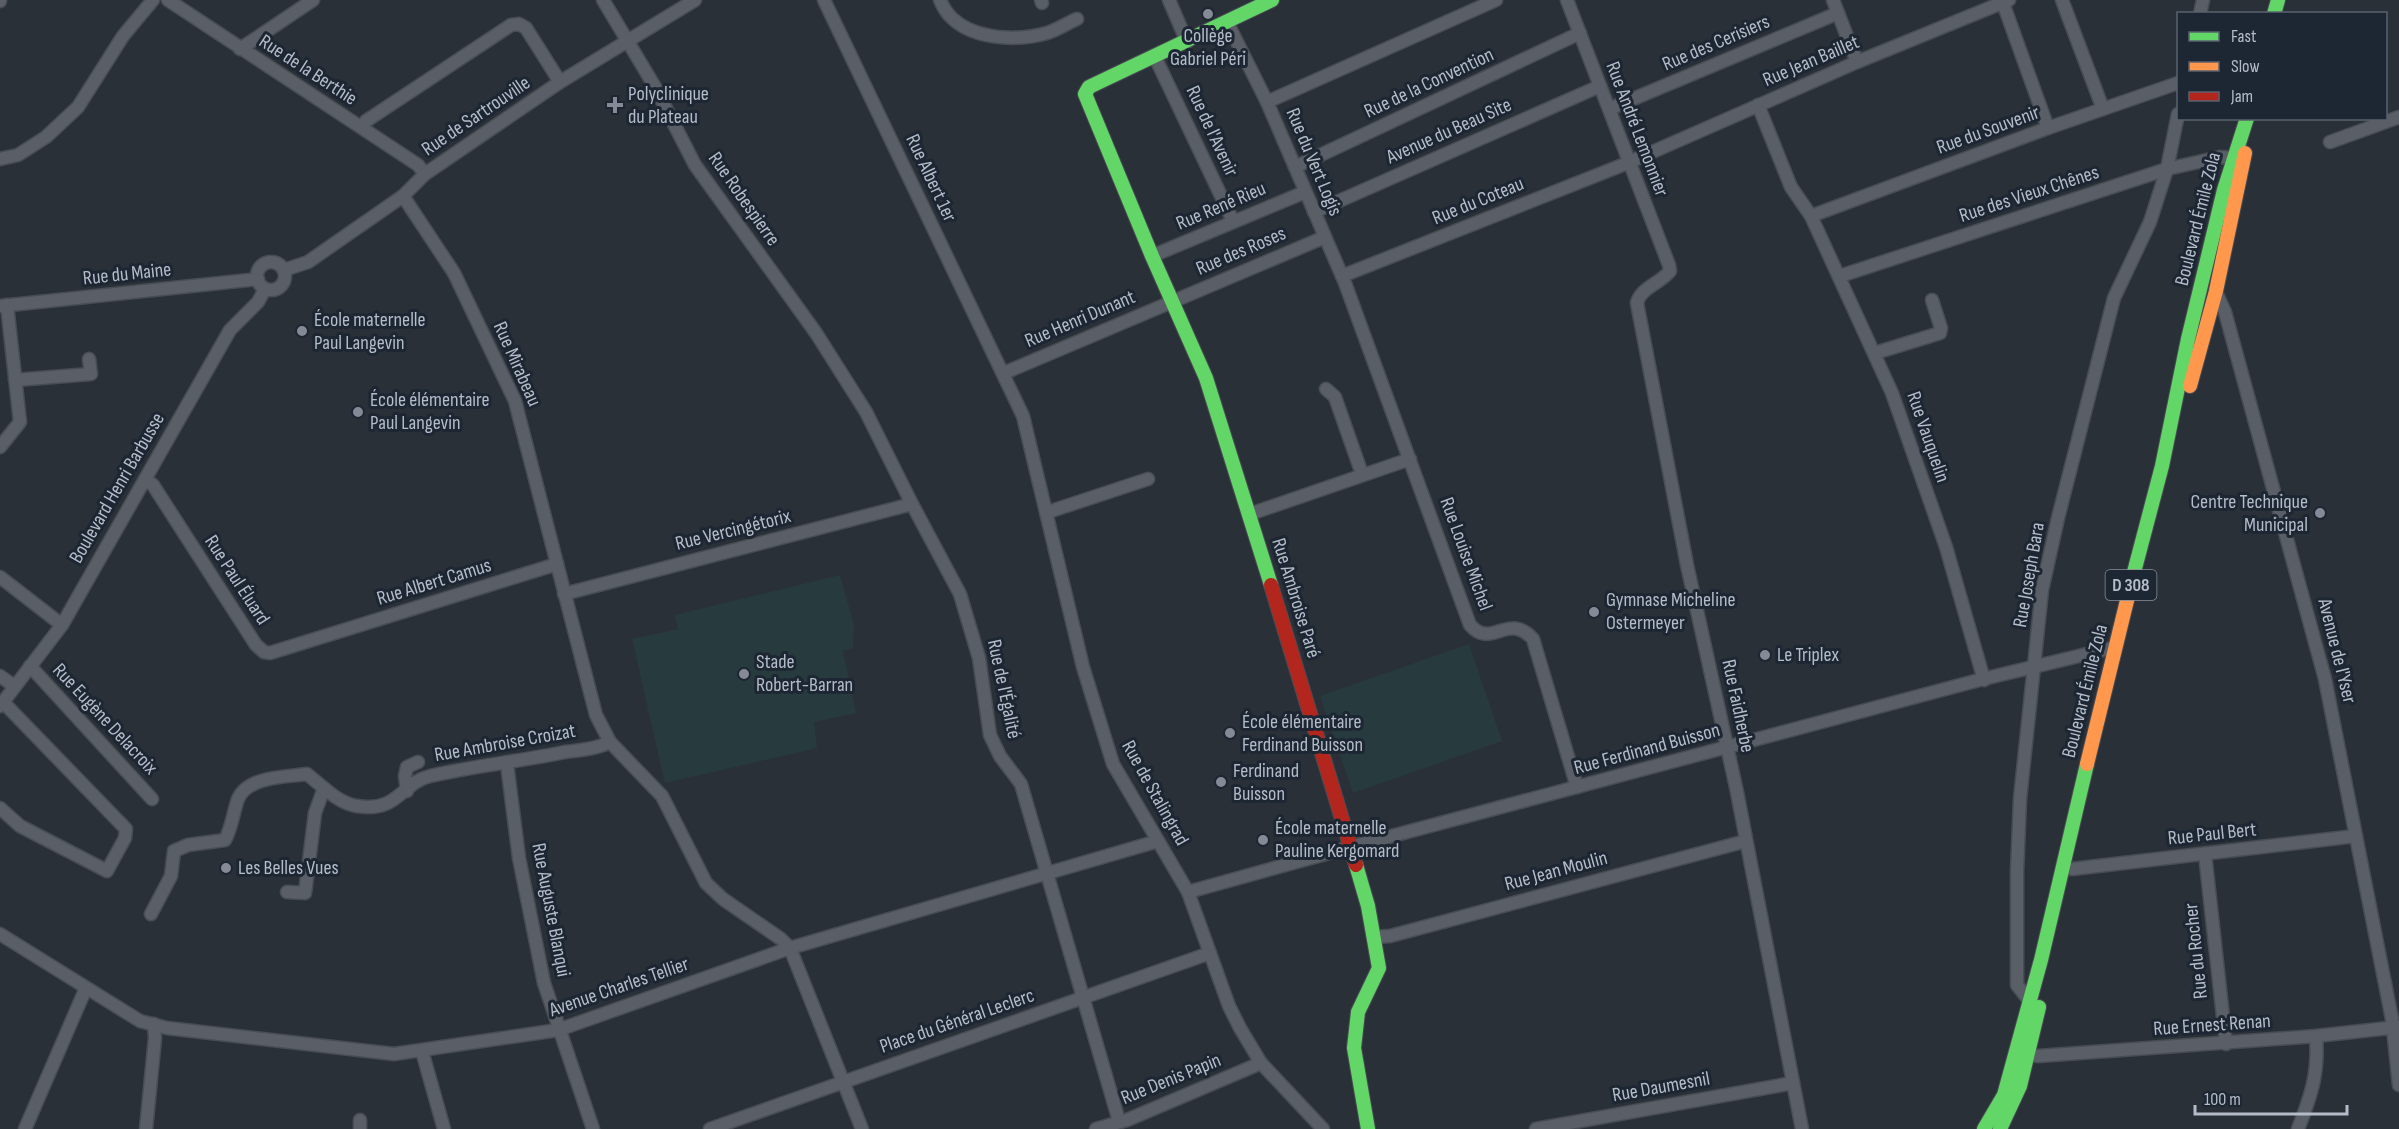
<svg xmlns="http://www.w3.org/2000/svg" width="2399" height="1129" font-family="'Sofia Sans Condensed',sans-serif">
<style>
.park{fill:#273a3e}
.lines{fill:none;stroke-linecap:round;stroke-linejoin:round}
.street-casing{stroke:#484c53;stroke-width:15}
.fast-casing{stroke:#484c53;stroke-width:16}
.slow-casing{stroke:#484c53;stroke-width:16}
.jam-casing{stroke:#484c53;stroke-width:16}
.street{stroke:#5a5e66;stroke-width:12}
.fast{stroke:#63d668;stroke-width:14}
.slow{stroke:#ff974d;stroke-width:14}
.jam{stroke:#b3261e;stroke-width:14}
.poi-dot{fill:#848b96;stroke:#1d2633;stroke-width:2}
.labels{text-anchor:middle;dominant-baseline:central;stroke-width:6;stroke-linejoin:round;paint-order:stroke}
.shield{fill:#1d2633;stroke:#878f9c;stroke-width:1.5}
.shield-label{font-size:18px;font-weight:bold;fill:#b4bcc9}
.poi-label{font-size:20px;fill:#b4bcc9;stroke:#1d2633;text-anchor:start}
.street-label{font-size:20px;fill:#b4bcc9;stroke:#1d2633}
</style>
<rect width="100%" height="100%" fill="#2a3038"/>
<g class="park">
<polygon points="840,575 854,625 853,648 843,651 856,713 814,722 817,748 665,783 632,639 678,629 675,615"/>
<polygon points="1469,644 1502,741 1353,793 1320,696"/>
</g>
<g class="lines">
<defs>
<g id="street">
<polyline points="168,0 418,165 425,174"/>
<polyline points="603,0 655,87 695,165 816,333 866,412 912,504 960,594 979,658 990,735 1000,756 1021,784 1119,1121"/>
<polyline points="824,0 1023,416 1083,667 1113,764 1188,892 1229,1006 1240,1028 1261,1063 1323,1129"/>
<path d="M940,0C943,7 947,14 953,19C976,40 1019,41 1047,33C1057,30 1067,23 1077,19"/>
<polyline points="1041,0 1042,3"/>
<polyline points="1169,0 1187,42"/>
<path d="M1567,0L1669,265L1670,271C1661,283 1640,288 1637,303L1687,565L1737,792L1802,1129"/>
<polyline points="1833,0 1857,62"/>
<polyline points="2062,0 2103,109"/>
<polyline points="0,1 0,0"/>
<polyline points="2003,3 2048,128"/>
<polyline points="2200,14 2203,0"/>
<path d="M1227,22L1267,102L1345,283L1470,625C1492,650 1508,611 1533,639L1577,787"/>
<polyline points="240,49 313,0"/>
<polyline points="1155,57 1233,221"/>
<polyline points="1267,102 1496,0"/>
<polyline points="1758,105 1791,187 1811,216 1892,393 1946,547 1984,680"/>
<polyline points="1609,109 1838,13"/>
<polyline points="361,127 366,121 511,25 519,24 526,28 560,82"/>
<polyline points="2330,142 2399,117"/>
<polyline points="0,159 18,155 46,137 78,107 123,36 153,0"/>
<polyline points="1295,167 1580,33"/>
<polyline points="403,196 454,273 515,401 596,715 610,742 662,796 706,883 723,899 781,939 790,948 862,1129"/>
<polyline points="1314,212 1600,86"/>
<polyline points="1811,216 2048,128 2178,83"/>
<polyline points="1152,256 1305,192"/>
<circle cx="271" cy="276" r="14"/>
<polyline points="284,270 308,262 403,196 425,174 560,82 695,0"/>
<polyline points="1342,276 1625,164 1857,62 2009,0"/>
<polyline points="1840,276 2167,169 2220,157 2233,158"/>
<polyline points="2215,290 2225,312 2325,679 2392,1019 2399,1085"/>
<polyline points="0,306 258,279"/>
<polyline points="1875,353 1940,333 1941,328 1932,300"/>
<polyline points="1004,373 1325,237"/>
<polyline points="15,380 91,374 89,359"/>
<polyline points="1326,389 1335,397 1362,474"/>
<polyline points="0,447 20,422 7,305"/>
<polyline points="145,479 153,485 256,645 264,652 270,653 557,564"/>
<polyline points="1048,512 1148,479"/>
<polyline points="1250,514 1410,459"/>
<polyline points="0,577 62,625"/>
<polyline points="564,594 912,504"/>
<polyline points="30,666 152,799"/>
<polyline points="0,676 14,686"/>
<polyline points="0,706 62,625 230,330 258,302 265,289"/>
<polyline points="507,764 519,858 544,983 593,1129"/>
<polyline points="407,791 405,776 407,767 418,762"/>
<polyline points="0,808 20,826 107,871 125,838 126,829 3,702"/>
<polyline points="2205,854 2226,1044"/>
<polyline points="2072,869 2356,836"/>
<polyline points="287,892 305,893 315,813 324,788"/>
<polyline points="1188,892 1358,845 1983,679 2116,647"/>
<path d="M151,914L171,876L174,851L188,845L225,840C232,827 233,813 238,799C248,776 286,777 307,774C322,786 338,803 357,806C398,813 401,783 430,776C474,766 521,761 565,752C580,750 597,749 610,742"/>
<polyline points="0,934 140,1021 167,1028 394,1054 558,1030 790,948 1158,841"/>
<polyline points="1375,937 1390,936 1746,841"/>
<polyline points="2032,1004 2017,985 2017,872 2020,799 2042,590 2058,518 2114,298 2150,222 2167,169 2178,114"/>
<polyline points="422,1051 444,1129"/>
<polyline points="2021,1054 2038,1056 2316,1036 2398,1027"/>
<polyline points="25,1129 86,988"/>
<polyline points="146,1129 155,1038 154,1024"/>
<polyline points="360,1129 360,1120"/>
<polyline points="710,1129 1210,953"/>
<polyline points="1096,1129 1127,1120 1261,1063"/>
<polyline points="1536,1129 1793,1083"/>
<path d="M2298,1129C2311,1096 2319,1073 2316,1036"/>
</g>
<g id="fast">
<polyline points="2274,14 2278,0"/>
<polyline points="2133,576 2162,466 2188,339 2224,190 2247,118"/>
<polyline points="1271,585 1206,378 1152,256 1085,94 1089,87 1272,0"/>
<polyline points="1356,865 1368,906 1379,968 1358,1012 1354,1048 1368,1129"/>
<polyline points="1984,1129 2004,1095 2041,960 2087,764"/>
<polyline points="2000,1129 2020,1086 2039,1007"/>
</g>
<g id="slow">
<polyline points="2190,386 2216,291 2245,153"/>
<polyline points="2087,764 2133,576"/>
</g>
<polyline id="jam" points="1271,585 1356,865"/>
</defs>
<use href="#street" class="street-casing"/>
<use href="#fast" class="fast-casing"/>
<use href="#slow" class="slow-casing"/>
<use href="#jam" class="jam-casing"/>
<use href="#street" class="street"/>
<use href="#fast" class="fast"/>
<use href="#slow" class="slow"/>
<use href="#jam" class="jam"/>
</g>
<g class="poi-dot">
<circle cx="1208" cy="14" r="6"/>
<path d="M612 96h6v6h6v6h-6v6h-6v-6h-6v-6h6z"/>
<circle cx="302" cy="331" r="6"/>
<circle cx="358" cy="412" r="6"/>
<circle cx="2320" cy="513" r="6"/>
<circle cx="1594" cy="612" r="6"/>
<circle cx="1765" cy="655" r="6"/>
<circle cx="744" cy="674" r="6"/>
<circle cx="1230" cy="733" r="6"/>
<circle cx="1221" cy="782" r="6"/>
<circle cx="1263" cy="840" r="6"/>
<circle cx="226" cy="868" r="6"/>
</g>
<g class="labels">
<rect class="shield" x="2105.5" y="570" width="51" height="30" rx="4.5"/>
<g class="shield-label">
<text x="2131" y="585">D 308</text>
</g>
<g class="poi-label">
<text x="1208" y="36" text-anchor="middle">Collège<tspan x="1208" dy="23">Gabriel Péri</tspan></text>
<text x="628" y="94">Polyclinique<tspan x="628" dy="23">du Plateau</tspan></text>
<text x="314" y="320">École maternelle<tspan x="314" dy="23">Paul Langevin</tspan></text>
<text x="370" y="400">École élémentaire<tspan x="370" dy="23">Paul Langevin</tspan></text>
<text x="2308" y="502" text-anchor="end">Centre Technique<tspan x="2308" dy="23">Municipal</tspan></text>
<text x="1606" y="600">Gymnase Micheline<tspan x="1606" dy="23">Ostermeyer</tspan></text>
<text x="1777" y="655">Le Triplex</text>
<text x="756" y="662">Stade<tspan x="756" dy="23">Robert-Barran</tspan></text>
<text x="1242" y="722">École élémentaire<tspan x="1242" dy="23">Ferdinand Buisson</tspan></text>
<text x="1233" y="771">Ferdinand<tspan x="1233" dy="23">Buisson</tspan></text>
<text x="1275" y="828">École maternelle<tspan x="1275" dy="23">Pauline Kergomard</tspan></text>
<text x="238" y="868">Les Belles Vues</text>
</g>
<g class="street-label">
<text transform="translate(1716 43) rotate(-23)">Rue des Cerisiers</text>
<text transform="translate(1811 61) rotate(-23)">Rue Jean Baillet</text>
<text transform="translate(308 70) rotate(33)">Rue de la Berthie</text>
<text transform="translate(1429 83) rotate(-25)">Rue de la Convention</text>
<text transform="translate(476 116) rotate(-34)">Rue de Sartrouville</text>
<text transform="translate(1637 129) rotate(69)">Rue André Lemonnier</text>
<text transform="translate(1988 130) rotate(-20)">Rue du Souvenir</text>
<text transform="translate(1212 131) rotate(65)">Rue de l'Avenir</text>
<text transform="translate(1449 131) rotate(-24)">Avenue du Beau Site</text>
<text transform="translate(1314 162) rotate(67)">Rue du Vert Logis</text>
<text transform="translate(931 178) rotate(65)">Rue Albert 1er</text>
<text transform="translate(2029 194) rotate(-18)">Rue des Vieux Chênes</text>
<text transform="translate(744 199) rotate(55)">Rue Robespierre</text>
<text transform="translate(1478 201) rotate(-22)">Rue du Coteau</text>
<text transform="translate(1221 206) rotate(-23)">Rue René Rieu</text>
<text transform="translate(2198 219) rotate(-76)">Boulevard Émile Zola</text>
<text transform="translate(1241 251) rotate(-23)">Rue des Roses</text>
<text transform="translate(127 274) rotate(-6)">Rue du Maine</text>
<text transform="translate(1080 319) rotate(-23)">Rue Henri Dunant</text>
<text transform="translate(517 364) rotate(66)">Rue Mirabeau</text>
<text transform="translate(1928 437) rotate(71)">Rue Vauquelin</text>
<text transform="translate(117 488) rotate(-60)">Boulevard Henri Barbusse</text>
<text transform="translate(733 530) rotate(-14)">Rue Vercingétorix</text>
<text transform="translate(1466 554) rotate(70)">Rue Louise Michel</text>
<text transform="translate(2029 575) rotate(-80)">Rue Joseph Bara</text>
<text transform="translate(237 580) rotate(57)">Rue Paul Éluard</text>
<text transform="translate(434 582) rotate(-17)">Rue Albert Camus</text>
<text transform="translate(1296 598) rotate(73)">Rue Ambroise Paré</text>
<text transform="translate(2337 651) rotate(76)">Avenue de l'Yser</text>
<text transform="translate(1004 689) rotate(78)">Rue de l'Égalité</text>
<text transform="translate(2085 691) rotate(-76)">Boulevard Émile Zola</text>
<text transform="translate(1738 706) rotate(78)">Rue Faidherbe</text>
<text transform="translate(105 719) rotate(47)">Rue Eugène Delacroix</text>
<text transform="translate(505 743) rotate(-10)">Rue Ambroise Croizat</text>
<text transform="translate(1647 749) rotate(-15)">Rue Ferdinand Buisson</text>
<text transform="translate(1155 793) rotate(61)">Rue de Stalingrad</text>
<text transform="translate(2212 834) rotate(-6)">Rue Paul Bert</text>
<text transform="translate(1556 871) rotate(-15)">Rue Jean Moulin</text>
<text transform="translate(551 910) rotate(79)">Rue Auguste Blanqui</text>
<text transform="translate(2196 951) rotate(-96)">Rue du Rocher</text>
<text transform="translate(619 987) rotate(-19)">Avenue Charles Tellier</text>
<text transform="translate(957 1021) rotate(-19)">Place du Général Leclerc</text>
<text transform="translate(2212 1025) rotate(-4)">Rue Ernest Renan</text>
<text transform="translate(1171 1079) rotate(-22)">Rue Denis Papin</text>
<text transform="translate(1661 1087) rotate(-10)">Rue Daumesnil</text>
</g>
</g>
<rect x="2177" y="12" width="210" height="108" fill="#1d2633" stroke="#59626f" stroke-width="1.5"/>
<rect x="2189" y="32" width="30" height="9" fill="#63d668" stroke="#59626f" stroke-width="1.5"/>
<text x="2231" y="42" font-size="18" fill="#b4bcc9">Fast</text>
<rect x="2189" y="62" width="30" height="9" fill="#ff974d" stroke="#59626f" stroke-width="1.5"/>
<text x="2231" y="72" font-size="18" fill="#b4bcc9">Slow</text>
<rect x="2189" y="92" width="30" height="9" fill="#b3261e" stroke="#59626f" stroke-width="1.5"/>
<text x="2231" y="102" font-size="18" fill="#b4bcc9">Jam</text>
<path d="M2195 1105v9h152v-9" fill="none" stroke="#b4bcc9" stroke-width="3"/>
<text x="2204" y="1105" font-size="18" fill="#b4bcc9" stroke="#1d2633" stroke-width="4.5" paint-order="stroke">100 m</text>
</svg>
